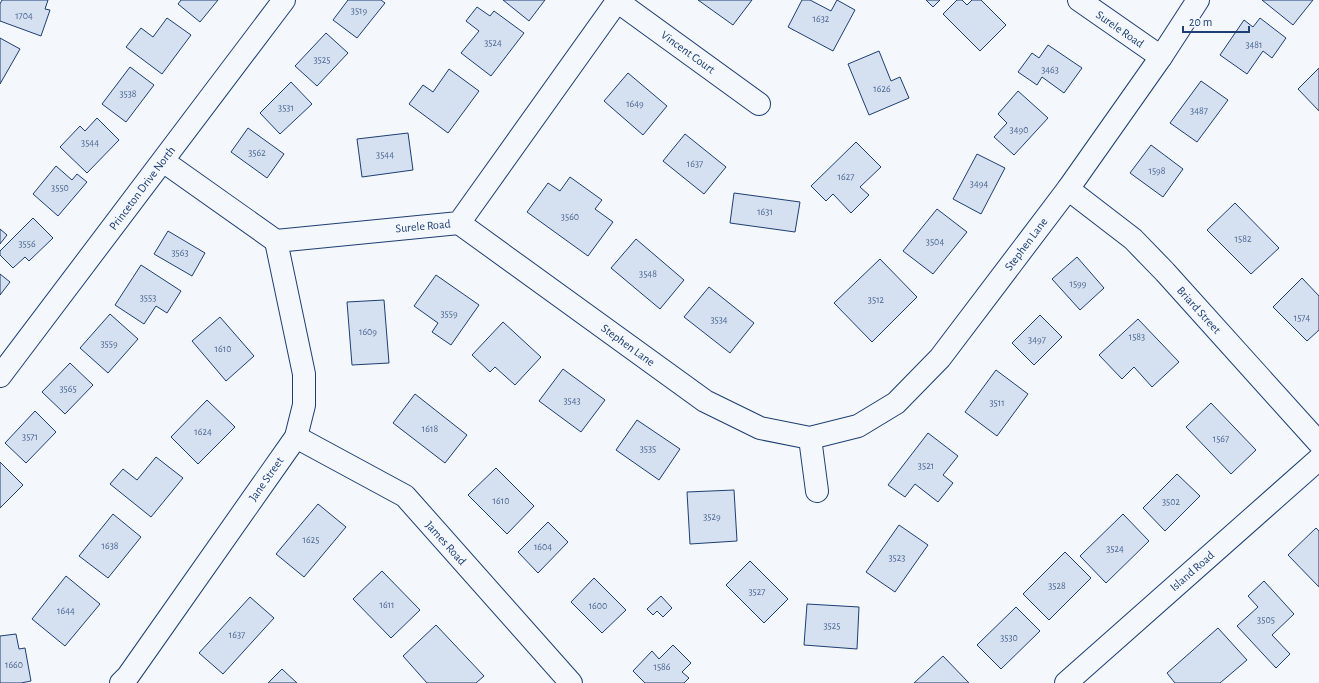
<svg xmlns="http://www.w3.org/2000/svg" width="1319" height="683" font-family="'Alegreya Sans',sans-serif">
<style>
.building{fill:#d5e0f0;stroke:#1d3f73}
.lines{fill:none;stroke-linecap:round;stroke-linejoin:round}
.minor-casing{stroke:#1d3f73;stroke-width:24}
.minor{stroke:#f4f7fb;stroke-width:22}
.labels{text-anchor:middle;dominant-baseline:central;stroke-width:3;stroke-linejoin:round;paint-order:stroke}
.number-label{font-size:10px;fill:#4b6792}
.street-label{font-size:12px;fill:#1d3f73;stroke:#f4f7fb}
</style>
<rect width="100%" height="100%" fill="#f4f7fb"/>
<g class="building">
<polygon points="2,0 48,0 45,9 50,10 41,36 0,21 0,4"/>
<polygon points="181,0 218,0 200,22 178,4"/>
<polygon points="348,0 381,0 385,3 357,38 333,20"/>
<polygon points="503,0 545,0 529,21"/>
<polygon points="698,0 752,0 733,25"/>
<polygon points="802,0 810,0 831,11 837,0 855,10 833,51 788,27"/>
<polygon points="926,0 940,0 933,7"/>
<polygon points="957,0 962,0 967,5 972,0 981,0 1006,25 980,51 943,14"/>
<polygon points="1262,0 1313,0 1293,25"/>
<polygon points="477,7 490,16 494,11 524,33 491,76 461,53 479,31 466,21"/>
<polygon points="167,18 191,35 162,74 126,47 141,28 153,37"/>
<polygon points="1260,18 1286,38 1272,58 1263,51 1247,74 1220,55 1244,20 1253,27"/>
<polygon points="326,33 348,53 317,86 295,66"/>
<polygon points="0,38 20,49 0,84"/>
<polygon points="1048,45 1082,68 1064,93 1042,77 1037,85 1018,72 1032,53 1039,58"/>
<polygon points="879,51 891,81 900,77 909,98 869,115 848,64"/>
<polygon points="130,67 154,85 126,122 102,104"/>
<polygon points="1319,68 1319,111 1298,89"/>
<polygon points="449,69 479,91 448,133 409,104 423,85 433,92"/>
<polygon points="628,73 667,106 643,135 604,101"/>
<polygon points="1201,81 1228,100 1197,142 1170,123"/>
<polygon points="291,82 312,104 280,134 260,113"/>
<polygon points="1018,91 1048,118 1014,155 994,137 1007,123 998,114"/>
<polygon points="97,118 119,140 87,173 60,147 80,126 85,131"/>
<polygon points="248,128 284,154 267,178 231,152"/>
<polygon points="408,133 413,170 362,177 357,139"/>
<polygon points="685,134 726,167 704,194 663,161"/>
<polygon points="856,142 881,167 860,187 869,195 851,213 833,194 826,201 811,186"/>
<polygon points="1151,145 1183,169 1163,197 1130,173"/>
<polygon points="977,154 1005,168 981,214 953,199"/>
<polygon points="56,166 72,180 77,174 87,182 58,216 33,194"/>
<polygon points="570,177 602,200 595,209 613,222 588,256 527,212 548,183 560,191"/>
<polygon points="734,193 800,202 795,232 730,223"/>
<polygon points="1235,203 1279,248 1251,274 1207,230"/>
<polygon points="937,209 967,232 933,274 903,251"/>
<polygon points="33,218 53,238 29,261 25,257 13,268 0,255 0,251"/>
<polygon points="0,229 7,235 0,244"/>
<polygon points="168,231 205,253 192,276 154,254"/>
<polygon points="636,239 684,280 660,309 611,268"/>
<polygon points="1077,257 1104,288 1080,310 1052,279"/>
<polygon points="880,259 917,297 872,342 834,303"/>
<polygon points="141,265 181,291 167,313 156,306 144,324 115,305"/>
<polygon points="0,274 10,282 0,295"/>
<polygon points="436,275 479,305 451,345 432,332 438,323 414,306"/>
<polygon points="1302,278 1319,296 1319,330 1307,341 1273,307"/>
<polygon points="709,287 754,323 730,353 684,317"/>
<polygon points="384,300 389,363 352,365 347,302"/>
<polygon points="110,314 138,339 108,373 80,348"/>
<polygon points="1040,315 1062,337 1034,365 1012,343"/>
<polygon points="220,317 254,356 226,381 192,341"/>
<polygon points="1138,319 1179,362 1152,387 1134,367 1122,379 1099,355"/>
<polygon points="503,322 541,357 515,385 495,367 490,372 472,355"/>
<polygon points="70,363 93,385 65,414 42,392"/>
<polygon points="563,369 605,400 581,432 539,401"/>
<polygon points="996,370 1028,394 997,436 965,412"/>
<polygon points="415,394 467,435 445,463 393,423"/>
<polygon points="207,400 235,427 198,464 171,437"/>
<polygon points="1211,403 1256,450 1231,474 1186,427"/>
<polygon points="35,411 56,432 26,463 5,443"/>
<polygon points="637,420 680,449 659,480 616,450"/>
<polygon points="928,433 958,456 943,475 953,483 938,502 915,484 905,497 888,485"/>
<polygon points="156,457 183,478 151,517 110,484 123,469 137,480"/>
<polygon points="0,462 23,485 0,508"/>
<polygon points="496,468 534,506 507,534 468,495"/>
<polygon points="1177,474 1200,496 1165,531 1143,508"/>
<polygon points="734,490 737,541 690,544 687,492"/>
<polygon points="318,504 346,527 304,577 276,554"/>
<polygon points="113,514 141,537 108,578 79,556"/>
<polygon points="1123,514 1149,541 1106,583 1080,556"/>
<polygon points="548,522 568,542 538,573 518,552"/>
<polygon points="899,525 928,545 895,592 866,572"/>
<polygon points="1316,528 1319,531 1319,587 1288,555"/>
<polygon points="1065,552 1091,578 1049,620 1023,594"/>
<polygon points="750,561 788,599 764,623 726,585"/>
<polygon points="382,571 420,610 391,638 353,599"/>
<polygon points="66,576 100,604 65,646 32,619"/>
<polygon points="594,578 626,610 602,633 571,602"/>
<polygon points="1264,581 1294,614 1272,635 1290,654 1276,668 1237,626 1258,607 1248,596"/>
<polygon points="661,596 672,608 663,617 657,611 653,615 647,609"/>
<polygon points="250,597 274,618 223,674 199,653"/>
<polygon points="807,604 859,607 857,649 804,645"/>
<polygon points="1016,607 1040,631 1001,669 977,645"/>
<polygon points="436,625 484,676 476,683 427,683 403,656"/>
<polygon points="1218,628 1247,660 1220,683 1175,683 1167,673"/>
<polygon points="16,634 19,649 25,648 31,681 21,683 0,683 0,636"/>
<polygon points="673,645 691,663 682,672 689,678 684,683 645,683 633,671 652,651 659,659"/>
<polygon points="943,656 969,683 914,683"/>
<polygon points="282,669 297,683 268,683"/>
</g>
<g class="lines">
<defs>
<g id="minor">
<polyline points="1079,0 1161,57"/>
<polyline points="617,1 759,104"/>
<polyline points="163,161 276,241 459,223 618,0"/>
<polyline points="1068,189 1133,239 1165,272 1319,443"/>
<polyline points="459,223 705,401 760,428 810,438 858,426 896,403 940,358 1068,189 1161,57 1198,0"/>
<polyline points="0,376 284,0"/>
<polyline points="296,437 405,496 571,683"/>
<polyline points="810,438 817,491"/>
<polyline points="121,683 128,676 296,437 304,405 304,374 276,241"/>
<polyline points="1066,683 1319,459"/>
</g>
</defs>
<use href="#minor" class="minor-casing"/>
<use href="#minor" class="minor"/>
</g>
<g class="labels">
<g class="number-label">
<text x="359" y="11">3519</text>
<text x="24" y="16">1704</text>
<text x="821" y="19">1632</text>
<text x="493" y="43">3524</text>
<text x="1254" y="45">3481</text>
<text x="322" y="60">3525</text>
<text x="1050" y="70">3463</text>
<text x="882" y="89">1626</text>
<text x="128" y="94">3538</text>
<text x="635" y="104">1649</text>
<text x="286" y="108">3531</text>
<text x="1199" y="111">3487</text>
<text x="1019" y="130">3490</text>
<text x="90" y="143">3544</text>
<text x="257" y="153">3562</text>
<text x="385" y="155">3544</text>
<text x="695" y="164">1637</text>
<text x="1157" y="171">1598</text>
<text x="846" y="177">1627</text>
<text x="979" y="184">3494</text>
<text x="60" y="188">3550</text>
<text x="765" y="212">1631</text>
<text x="570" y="217">3560</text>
<text x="1243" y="239">1582</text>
<text x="935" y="242">3504</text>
<text x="27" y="244">3556</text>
<text x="180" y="253">3563</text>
<text x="648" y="274">3548</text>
<text x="1078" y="284">1599</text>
<text x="148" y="298">3553</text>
<text x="876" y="300">3512</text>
<text x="449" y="314">3559</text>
<text x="1302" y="318">1574</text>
<text x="719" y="320">3534</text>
<text x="368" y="332">1609</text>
<text x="1137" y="337">1583</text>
<text x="1037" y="340">3497</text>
<text x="109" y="344">3559</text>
<text x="223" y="349">1610</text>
<text x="68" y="389">3565</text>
<text x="572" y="401">3543</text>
<text x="997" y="403">3511</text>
<text x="430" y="429">1618</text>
<text x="203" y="432">1624</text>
<text x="30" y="437">3571</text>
<text x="1221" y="439">1567</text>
<text x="648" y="449">3535</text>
<text x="926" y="466">3521</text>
<text x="501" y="501">1610</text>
<text x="1171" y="502">3502</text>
<text x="712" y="517">3529</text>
<text x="311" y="540">1625</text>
<text x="110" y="546">1638</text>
<text x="543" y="547">1604</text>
<text x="1115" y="549">3524</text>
<text x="897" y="558">3523</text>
<text x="1057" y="586">3528</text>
<text x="757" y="592">3527</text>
<text x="387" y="605">1611</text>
<text x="598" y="606">1600</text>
<text x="66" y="611">1644</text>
<text x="1266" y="620">3505</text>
<text x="832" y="626">3525</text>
<text x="237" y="635">1637</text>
<text x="1009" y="638">3530</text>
<text x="14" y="665">1660</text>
<text x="662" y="667">1586</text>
</g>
<g class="street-label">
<text transform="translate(1120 29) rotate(35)">Surele Road</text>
<text transform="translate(688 52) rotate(36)">Vincent Court</text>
<text transform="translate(142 188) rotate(-53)">Princeton Drive North</text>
<text transform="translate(423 226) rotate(-5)">Surele Road</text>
<text transform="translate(1026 244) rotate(-53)">Stephen Lane</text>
<text transform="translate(1199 310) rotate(48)">Briard Street</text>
<text transform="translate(628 345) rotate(36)">Stephen Lane</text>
<text transform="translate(266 479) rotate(-55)">Jane Street</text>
<text transform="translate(446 543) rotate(48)">James Road</text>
<text transform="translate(1192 571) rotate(-41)">Island Road</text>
</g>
</g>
<path d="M1183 26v6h66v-6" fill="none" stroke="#1d3f73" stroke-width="2"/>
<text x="1189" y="26" font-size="12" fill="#1d3f73" stroke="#f4f7fb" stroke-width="3" paint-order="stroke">20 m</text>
</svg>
